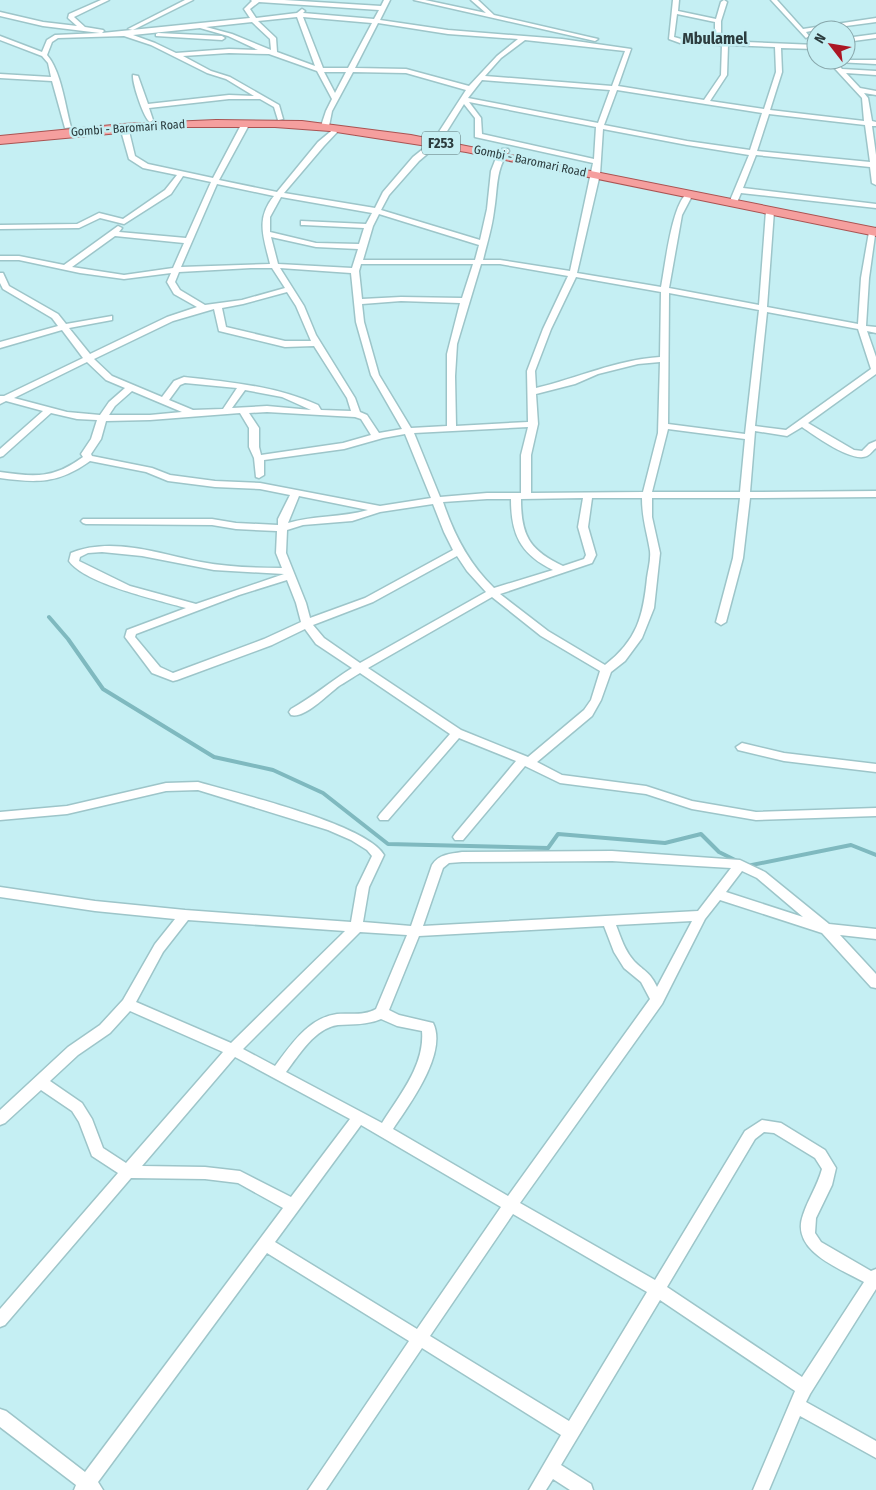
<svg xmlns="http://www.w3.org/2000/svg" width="876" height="1490" font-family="'Fira Sans Condensed',sans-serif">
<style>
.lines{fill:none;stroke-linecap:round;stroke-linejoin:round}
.stream{stroke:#7fb9bf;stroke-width:4}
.street-casing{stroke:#9dc5c9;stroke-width:3}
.primary-casing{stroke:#aa5352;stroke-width:2}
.street{fill:#fff;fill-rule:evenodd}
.primary{fill:#f59f9e;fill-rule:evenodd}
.labels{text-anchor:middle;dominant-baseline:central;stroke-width:5;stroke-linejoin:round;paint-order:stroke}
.far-street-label{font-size:12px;fill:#2c3c3e;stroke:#c5eff3}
.shield{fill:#c5eff3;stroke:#5a7274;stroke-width:1}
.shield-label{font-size:14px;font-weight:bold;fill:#2c3c3e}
.far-district-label{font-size:16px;font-weight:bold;fill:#2c3c3e;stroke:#c5eff3}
</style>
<rect width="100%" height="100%" fill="#c5eff3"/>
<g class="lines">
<g class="stream">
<polyline points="49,617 68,639 103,689 214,757 273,770 323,793 388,844 548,848 558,834 665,843 701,834 719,852 739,862"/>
<polyline points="747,866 851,845 876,855"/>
</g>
<defs>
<g id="street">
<path d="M101,0H109L74,17L85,27L103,30L104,31L102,33L250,18L244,9L252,1L251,0H284L381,6L384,0H390L380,20L448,30L562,39L631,49L618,86L704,100L721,75L722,45L680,43L669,39L673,0H679L678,11L716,19L721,2L724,0L727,2L721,21V41L816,45V49L781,48L782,72L770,110L864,121L862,98L827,60H876V64L836,62L842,69L876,71V75L846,73L860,88L876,91V95L864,93L868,98L872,121L876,122V126H872L876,155V185L872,183L870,167L756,155L743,188L876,204V208L741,193L736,205H730L729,203L749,155L687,145L603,129L600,174L577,273L661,287C665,267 672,200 689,192L693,194L682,215L669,288L759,305L766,211L770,209L774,211L767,307L858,324L861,278L869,232L876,228L869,278L866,326L876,327V333L867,331L876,357V374L808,423L854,450L862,451L869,444L876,441V448C873,450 871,454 867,456C852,463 815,436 802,427L787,436L755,431L750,492L876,491V497L750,498L743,558L726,622L721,625L716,622L733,558L740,498H652V517L660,553L654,608L642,638L625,661L611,672L601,700L592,716L537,762L562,775L646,786L692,801L756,812L876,808V816L756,820L692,809L646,794L560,783L525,766L463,840H455L453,837L455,834L516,761L459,738L388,820H380L378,817L380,814L450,734L360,673C353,677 346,682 339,686C328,694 305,719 291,715L289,712L291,709C313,697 331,681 352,668L316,644L305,629L272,645L177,680L173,681L152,673L125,637L127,630L186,608C158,600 85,584 69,561L71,553C112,536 160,554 201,562C227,567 255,568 282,568L276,553L277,531L236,529L212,525L86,524L83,523L81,521L83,519H212L236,523L278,525V519L290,495L260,489L215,487L168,481L146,472L90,461C58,484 37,483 0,478V472C35,477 53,479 83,457L81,454L91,439L97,420L77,419L51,413L3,456L0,457V449L43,411L6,401L0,404V396H4L83,358L62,330L0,348V342L58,326L52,318L3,289L0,283V273H3L9,286L58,314L66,324L112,316V320L69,328L90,354L167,317L197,307L174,294L167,282L171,273L124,279L80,273L19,260H0V256H19L64,265L118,226L122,228L119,232L186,238L211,182L183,176L171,194L124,224L100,218L79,228L0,229V225L77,224L99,213L123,219L165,190L177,175L143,168L129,159L120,127L124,125L128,127L135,156L148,164L213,178L242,123L248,122L250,123L219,180L277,192L318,142L336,127H340V129L324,146L284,193L375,208L383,192L413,157L433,141L466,90L406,73L353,72L332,111L329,126L325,128L321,126L326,111L332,99L317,71L269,54L229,53L183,56L211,71L230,77L279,105L283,119L278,120L274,107L260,99H229L149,108L153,120L150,122C144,119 132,83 133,75L138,76L148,104L229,95L254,96L226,79L207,73L151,45L124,36L58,38L52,42L47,55C61,71 65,105 71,127L65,128L52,81L0,78V74L51,77L48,63L42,56L0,40V36L42,52L47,40L55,35L100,33L43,26L0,16V12L43,22L77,26L68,18L69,14ZM259,2L379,10L374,19L303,13L305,11L302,9L297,13L256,18L250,9ZM677,14L715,22V41L681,39L674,37ZM297,17L315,66L277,52L276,38L258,21ZM303,17L372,23L348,68H323ZM252,22L270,39L271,50L232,34L206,27ZM378,23L448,34L518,39L497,56L469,86L406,69L355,68ZM200,28L228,36L258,50L229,49L176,53L155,43L133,35ZM525,40L625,51L612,86L485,76L501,58ZM728,45L775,47L776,72L764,109L710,101L727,75ZM324,72H346L335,93ZM482,80L610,90L598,123L468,98ZM617,90L762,113L750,150L687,141L604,125ZM469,102L596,127L594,159L482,134L481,118ZM464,104L475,118V137L593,163L570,271L500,260H483C487,243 492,228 494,211C498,189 495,170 509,151L508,149H502L496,158L491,171L487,209L480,240L381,210L389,195L419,161L439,144ZM769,114L865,125L870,162L757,151ZM217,184L274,196C255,219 264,238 270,264L181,267ZM281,197L372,213L366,224L301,221V225H304L364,228L359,244L316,243L270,232V217ZM379,214L479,245L475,260H363L373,226ZM115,236L184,243L173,268L124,275L72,267ZM271,237L316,247L358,249L352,268L278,264ZM361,264H473L462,298L401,297L362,299L359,271ZM481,264H500L568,276L543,329L527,371L528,422L456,426L455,376L457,344ZM251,268H272L285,288L242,300L205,305L180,290L175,282L179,272ZM280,268L351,273L356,322L371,375L402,429L379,433L367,415L360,412L355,398L316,335L304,306ZM576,277L661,292L660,357C616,360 578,378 536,388L535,371L551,329ZM287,292L296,306L311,341H285L226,327L222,308L243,304ZM669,293L759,310L745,434L668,424ZM401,301L460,303L447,354V426L411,428L379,375L364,322L362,304ZM214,309L219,331L285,347L314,346L347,398L351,411L321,410L318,405C276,386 230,382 184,377L174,381L162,397L112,376L94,359L173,321ZM767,312L858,329L871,369L786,430L755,426ZM87,362L106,380L125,388L109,402L100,415L67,412L14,398ZM660,362L658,433L643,492L531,493V455L538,424L536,394L575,384L598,374L638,364ZM185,383L237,388L223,409L193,410L169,400L180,385ZM245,390L282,397L311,410L267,406L232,408ZM132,391L182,412L150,415H109L115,406ZM267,412L355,417L361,419L371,435L343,443L261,455L259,447V428L249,413ZM240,413L249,428V447L254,458L256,477L259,478L264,475V460L344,449L383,438L405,434L431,498L380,506L260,483L215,481L170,475L152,468L92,456L91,454L101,439L106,421L150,420ZM528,427L521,455V493H487L440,497L414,433ZM668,429L745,439L740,492H652ZM299,496L368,510C341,518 314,515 288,523ZM583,498L578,527L586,555L584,559L563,566C529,550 521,535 521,499ZM592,498H642C642,519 647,532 650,551C651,560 648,570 647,578C643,617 637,640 605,665L548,631L500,594L592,563L596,555L588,527ZM487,499H511C511,534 520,554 553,570L494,588C469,564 454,535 443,502ZM433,504L444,532L453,550L365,598L310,618L306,603L286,553L287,530L303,525L352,521L380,512ZM102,552L142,556L214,570L284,574L196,604L130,586L79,561L80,557L88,553ZM457,556L467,571L486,592L360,663L324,638L313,625L373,602ZM287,580L296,603L301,622L264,639L173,673L160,667L135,637L136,634L239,595ZM492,597L541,636L600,671L591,700L584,710L528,757L461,730L368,668Z"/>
<polygon points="185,0 193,0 133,30 128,29"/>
<polygon points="414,0 425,0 486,13 471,0 478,0 494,15 598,39 595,41"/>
<polygon points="771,0 777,0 803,29 876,18 876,22 816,30 806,32 809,36 806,38"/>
<polygon points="158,33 222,36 225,38 222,40 156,36 156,34"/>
<polygon points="876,34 876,38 846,42 846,38"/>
<polygon points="742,743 784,753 876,764 876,772 784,761 738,750 736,747"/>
<path d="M198,782C236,793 367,824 384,855L369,887L363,922L411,926L432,865C439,854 450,854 462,852L612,851L740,860L765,872L829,924L876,929V939L840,935L876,974V988L871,987L822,933L720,900L705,919L662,1004L520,1203L655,1280L745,1131L762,1120L781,1123L825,1150L836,1168L832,1185L816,1218L815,1233L821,1242L871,1271L876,1269V1289L810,1394L806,1402L876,1441V1458L800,1416L769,1490H753L795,1391L660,1300L561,1465L591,1484L593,1490H570L553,1479L546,1490H529L561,1435L422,1348L326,1490H308L409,1341L267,1253L98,1482L103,1490H74L76,1485L0,1427V1409L6,1411L85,1472L283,1208L238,1183L205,1179L131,1178L5,1325L0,1327V1309L118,1173L92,1156L79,1122L72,1111L41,1090L5,1123L0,1125V1110L68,1047L100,1025L123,1000L155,944L175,919L95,911L0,897V887L95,901L185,910L351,922L357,887L372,856L367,850L351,840L328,830L198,790L166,791L67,814L0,820V812L67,806L166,783ZM612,861L731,868L698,911L423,926L443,868L449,863L462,862ZM742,871L757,878L803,917L726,892ZM188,920L345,931L231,1043L136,1002L163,952ZM692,921L657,987C650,972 645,972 634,961C625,951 621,938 616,925ZM604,926L614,952L624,968L641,982L650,999L508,1196L393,1129C409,1105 448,1053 433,1023L399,1015L389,1010L419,936ZM360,932L407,935L376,1009C364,1016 350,1013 337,1014C308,1018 291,1045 275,1066L243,1049ZM130,1011L223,1052L126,1163L103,1148L92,1119L82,1103L50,1081L78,1055L110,1033ZM381,1019L397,1026L422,1031C425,1065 399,1096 382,1123L286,1072C299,1055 315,1028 338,1025C354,1024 367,1025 381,1019ZM235,1057L350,1119L291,1197L240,1171L205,1167L142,1166ZM361,1125L501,1207L417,1329L275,1242ZM764,1132L774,1133L815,1158L822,1169C817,1187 808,1199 803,1215C790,1251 839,1268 864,1282L802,1377L667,1287L755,1139ZM513,1214L647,1292L569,1421L430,1336Z"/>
</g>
<polygon id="primary" points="216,120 302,121 411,135 876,228 876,236 466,152 330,131 275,127 185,127 0,144 0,136 123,124"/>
</defs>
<use href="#street" class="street-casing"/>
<use href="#primary" class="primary-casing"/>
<use href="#street" class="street"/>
<use href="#primary" class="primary"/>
</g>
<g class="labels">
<g class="far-street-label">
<text transform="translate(128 128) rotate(-4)">Gombi - Baromari Road</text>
<text transform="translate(530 161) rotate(12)">Gombi - Baromari Road</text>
</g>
<rect class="shield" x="422" y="131.5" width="38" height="23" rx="4"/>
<g class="shield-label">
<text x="441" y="143">F253</text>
</g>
<g class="far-district-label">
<text x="715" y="38">Mbulamel</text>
</g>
</g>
<g transform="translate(831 45) rotate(301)"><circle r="24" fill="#c5eff3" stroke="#88a7ab"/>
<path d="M0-4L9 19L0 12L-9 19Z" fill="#ab1724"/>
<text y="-8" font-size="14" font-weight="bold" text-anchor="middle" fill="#2c3c3e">N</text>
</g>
</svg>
